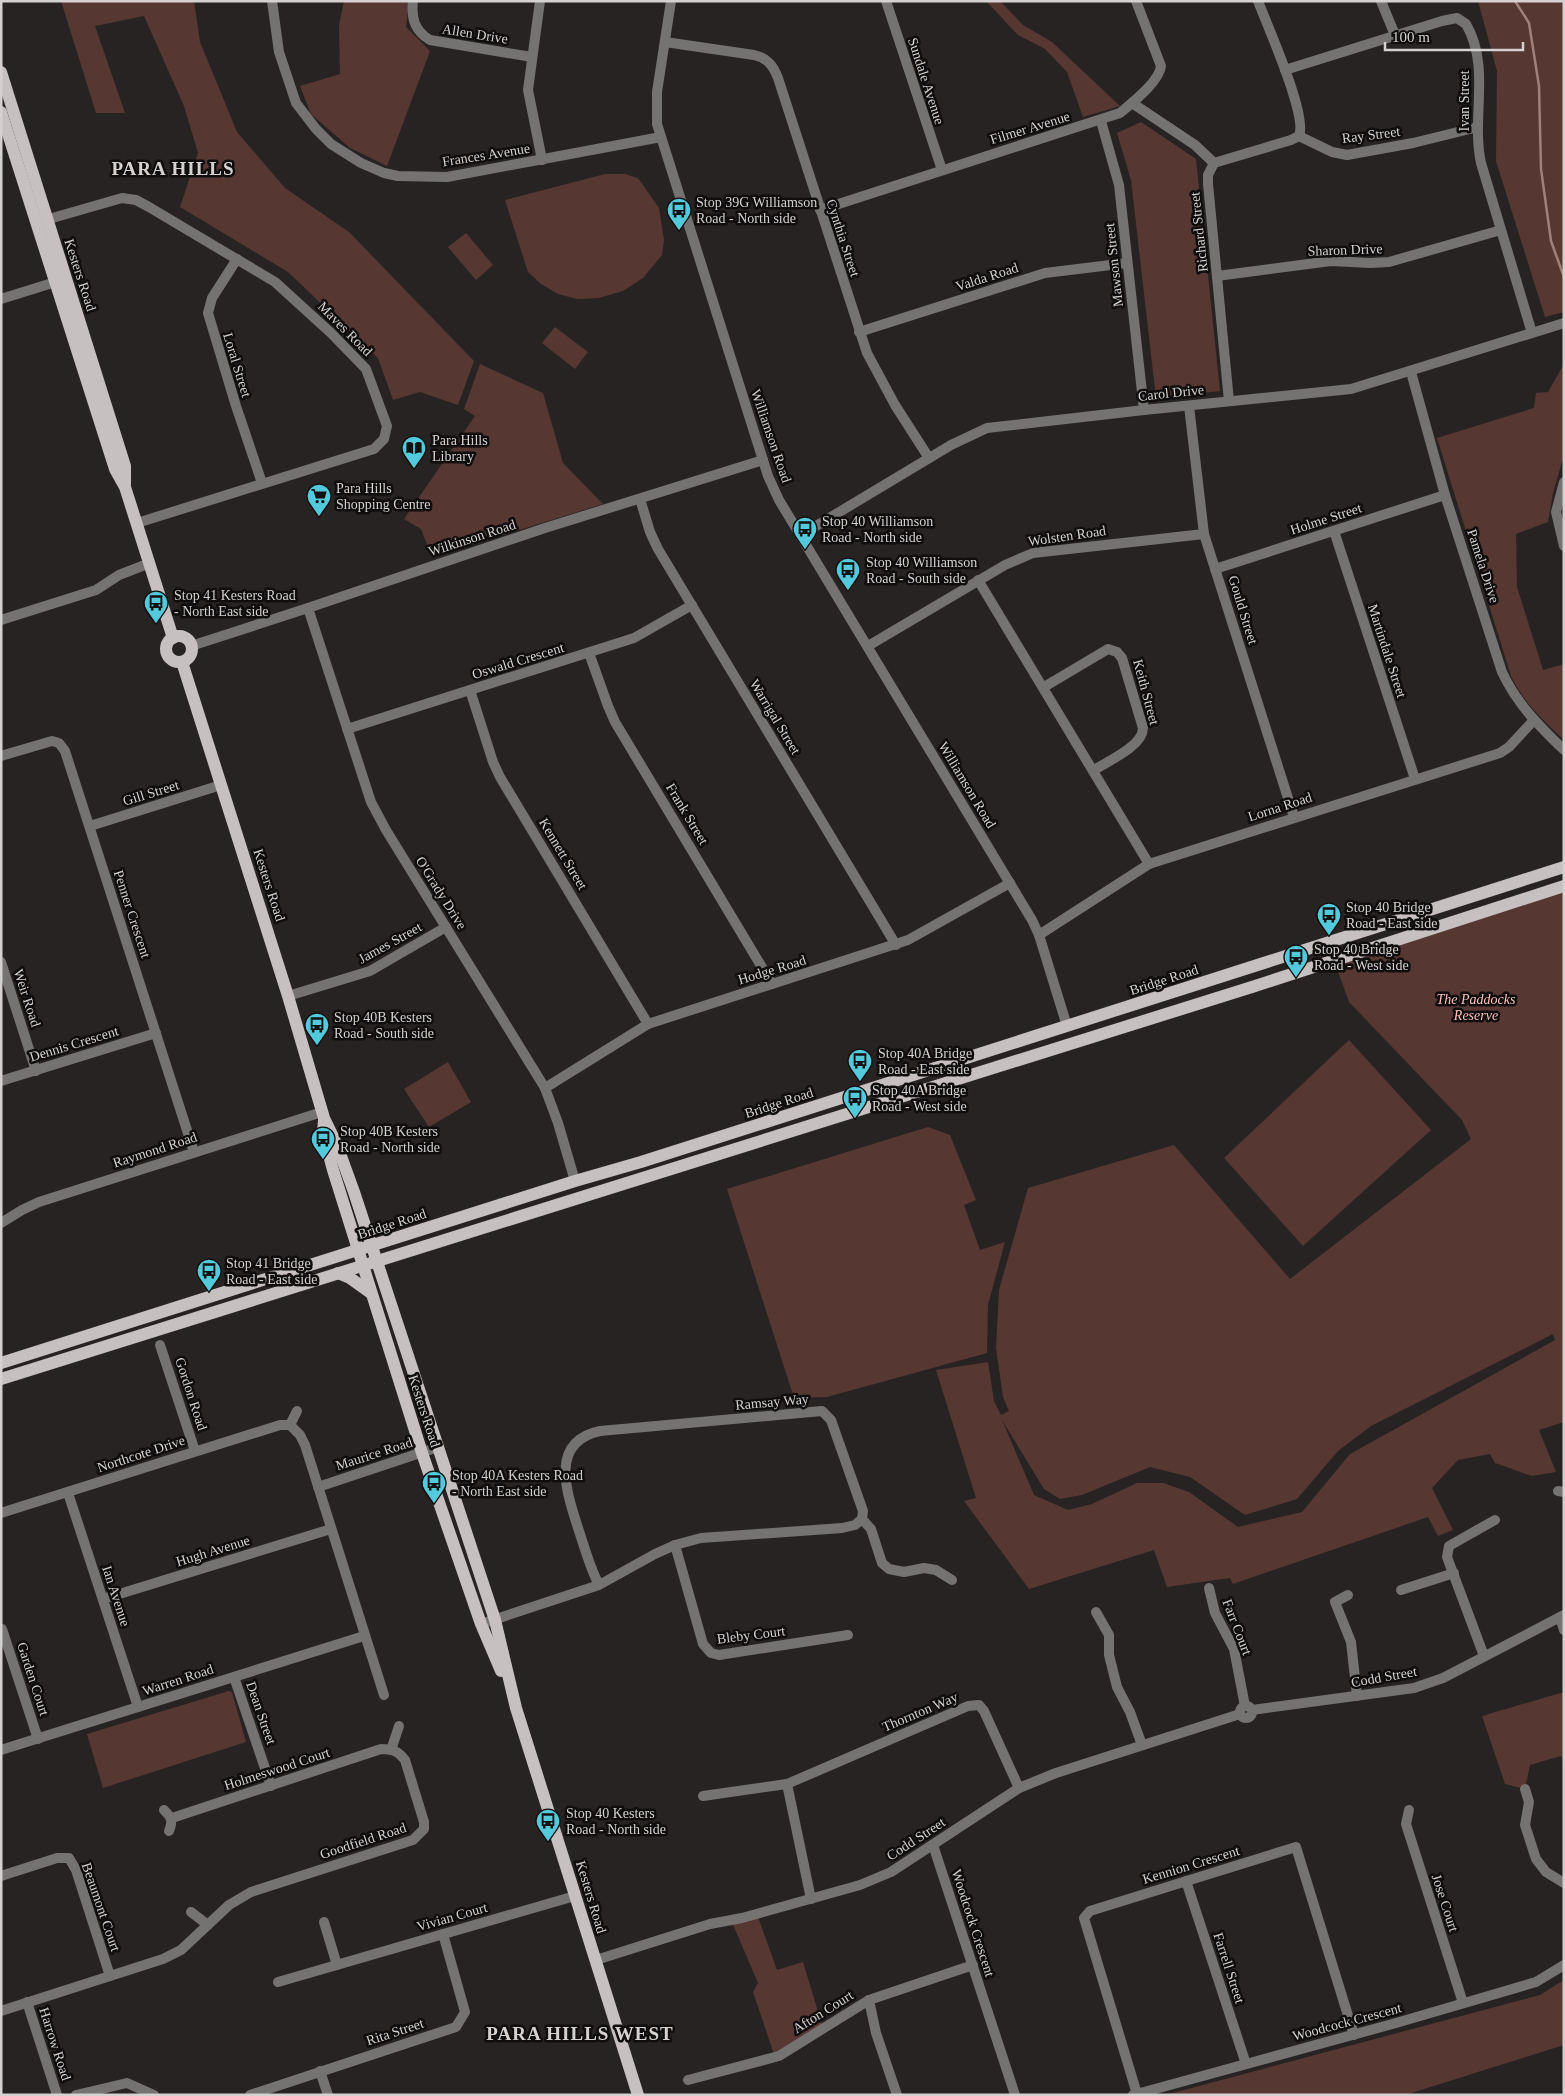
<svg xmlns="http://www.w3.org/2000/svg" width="1565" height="2096" font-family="Georgia,serif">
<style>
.green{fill:#563732;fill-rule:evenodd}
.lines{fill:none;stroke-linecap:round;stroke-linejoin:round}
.stream{stroke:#a0807b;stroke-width:2.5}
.minor{stroke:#757272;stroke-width:10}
.major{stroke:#c6c1c0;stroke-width:12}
.labels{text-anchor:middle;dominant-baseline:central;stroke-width:5;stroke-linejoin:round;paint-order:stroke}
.street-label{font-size:14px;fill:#d4d1d0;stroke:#0f0d0d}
.poi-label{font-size:14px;fill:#d4d1d0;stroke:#0f0d0d;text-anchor:start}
.park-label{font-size:14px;font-style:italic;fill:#fdc1b8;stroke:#0f0d0d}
.district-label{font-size:19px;font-weight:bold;letter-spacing:1px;fill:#d4d1d0;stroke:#0f0d0d}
</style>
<rect width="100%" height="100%" fill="#282323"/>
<g class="green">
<polygon points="61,1 194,1 200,42 237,132 285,188 349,232 474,361 458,405 420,392 393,400 378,358 288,272 180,207 198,153 184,106 144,16 95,26 125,113 96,113"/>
<polygon points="344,1 409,1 406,27 430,51 387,166 350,148 311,114 300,86 340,74 339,25"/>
<polygon points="986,1 1000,1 1023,25 1052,42 1120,106 1083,117 1067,72 1045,49 1018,35"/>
<polygon points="1478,1 1564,1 1564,312 1545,317 1496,161 1497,71"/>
<polygon points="1141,122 1196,159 1220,391 1156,398 1131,180 1117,133"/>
<polygon points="605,174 625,174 638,178 659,208 664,240 662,255 643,278 623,291 599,298 577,299 558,294 541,284 528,272 505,200"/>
<polygon points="466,233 493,265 476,280 448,247"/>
<polygon points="555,327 588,352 575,369 542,343"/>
<polygon points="480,364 543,393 563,463 603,504 432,557 421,529 404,519 475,416 464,409"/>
<path d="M1564,364V455L1553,493L1548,522L1516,534L1517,587L1543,670L1564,664V740C1543,720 1524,703 1511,676L1437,438L1534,408L1536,393L1548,392Z"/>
<path d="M1564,886V1422L1539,1430L1556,1472L1532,1476L1495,1463L1490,1454L1458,1460L1432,1488L1453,1530L1438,1536L1428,1517L1233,1584L1230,1578L1167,1587L1154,1550L1029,1589L964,1501L976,1498L936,1370L988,1362L994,1401L1001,1415L1009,1411L1003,1397L996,1348L999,1290L1028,1188L1174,1145L1290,1279L1471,1139L1462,1120L1349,1002L1334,960ZM1553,1334L1555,1340L1350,1454L1302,1512L1238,1527L1189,1492L1163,1483H1137L1092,1504L1068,1510L1034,1495L1002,1420L1044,1489L1060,1499L1082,1495L1150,1467L1190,1477L1245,1515L1297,1499L1338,1451L1371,1426Z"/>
<polygon points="1349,1040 1431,1130 1303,1246 1224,1158"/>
<polygon points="448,1062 471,1102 429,1127 404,1089"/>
<polygon points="928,1127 950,1135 976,1200 964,1205 980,1250 1005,1242 988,1305 987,1353 827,1397 794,1398 727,1189"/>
<polygon points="229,1691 232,1692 246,1742 103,1788 87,1734"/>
<polygon points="1564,1692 1564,1764 1561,1756 1530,1765 1525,1789 1505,1784 1482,1716"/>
<polygon points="757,1914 777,1970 803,1962 823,2028 775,2057 753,1992 758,1983 731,1920"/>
<polygon points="1564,1980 1564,2045 1405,2095 1165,2095 1540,1995"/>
</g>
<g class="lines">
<polyline class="stream" points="1515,1 1529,23 1539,86 1541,169 1551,241 1564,277"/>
<g class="minor">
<polyline points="272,1 279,52 296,103 316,129 331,144 361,163 384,173 398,176 447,177 661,137"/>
<path d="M413,1C411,19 415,31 430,40L532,57"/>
<polyline points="540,1 528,90 542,160"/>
<polyline points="671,1 657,92 657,124 768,476 779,500 1032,920 1039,935 1067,1026"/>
<polyline points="886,1 942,170"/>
<path d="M1258,1C1267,25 1308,116 1299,136"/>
<polyline points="1381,1 1395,35"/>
<path d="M665,42L754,55C767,58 773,65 778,78L867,353L895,405L929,458"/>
<path d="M1285,70L1442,21L1457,18L1466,24C1491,67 1471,117 1481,163L1532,333"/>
<polyline points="1132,103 1195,145 1214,163 1208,175 1208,184 1229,401"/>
<polyline points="1101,121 1119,185 1144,410"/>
<polyline points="1214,163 1291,140 1299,136 1332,152 1347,155 1413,143 1478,127"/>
<path d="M820,210L1120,113C1133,102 1159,82 1161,66L1136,1"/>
<polyline points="42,221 122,198 136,200 149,207 275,282 331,333 366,369 387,426 384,439 374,449 137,523"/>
<polyline points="237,259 212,298 208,313 236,406 262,483"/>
<polyline points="1217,276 1331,261 1370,263 1389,262 1501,230"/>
<polyline points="1,299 62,280"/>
<polyline points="859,332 1045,273 1127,263"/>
<path d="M1411,372L1445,495L1502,672C1517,704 1539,726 1564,750"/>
<polyline points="1189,406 1204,534 1294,817"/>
<polyline points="1564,482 1556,512 1564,546"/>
<polyline points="640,499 650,532 658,549 896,945"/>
<polyline points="1334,531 1415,779"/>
<polyline points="801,535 951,445 987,428 1144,410 1351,389 1564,323"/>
<polyline points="1215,569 1445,495"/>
<polyline points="978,580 1149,864"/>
<polyline points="308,608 371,802 386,830 545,1088 558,1123 575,1181"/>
<polyline points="1,620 96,590 119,575 150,563"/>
<polyline points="191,646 308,608 545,528 763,460"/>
<polyline points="868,646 1005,565 1033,553 1204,534"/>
<polyline points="589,653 608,706 615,722 772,984"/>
<path d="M1044,687L1108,649L1117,652L1122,658L1143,728C1143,746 1108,761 1094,770"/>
<polyline points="470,690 493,762 500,777 648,1024"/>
<polyline points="347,729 634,638 692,605"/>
<polyline points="1,756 52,741 59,743 65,751 194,1152"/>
<polyline points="90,826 221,785"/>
<polyline points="1039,935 1149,864 1500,753 1509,747 1533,721"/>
<polyline points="1,962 36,1071"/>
<polyline points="288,996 370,971 446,927"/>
<polyline points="1,1081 156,1033"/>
<polyline points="545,1088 648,1024 908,940 1010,883"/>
<polyline points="1,1223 22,1210 39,1202 322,1112"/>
<polyline points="160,1345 195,1451"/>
<polyline points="290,1425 297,1411"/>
<polyline points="318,1487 438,1447"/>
<polyline points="1558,1491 1564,1492"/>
<polyline points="68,1493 138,1707"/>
<polyline points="1,1513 280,1425 290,1425 300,1435 305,1445 384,1695"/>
<polyline points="862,1519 871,1529 882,1563 889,1569 904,1572 924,1568 936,1570 952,1580"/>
<polyline points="675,1545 703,1644 711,1653 719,1655 848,1635"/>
<polyline points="1209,1588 1215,1613 1234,1649 1245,1706"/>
<polyline points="1401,1590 1454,1573"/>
<polyline points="1348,1595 1335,1602 1351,1642 1357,1696"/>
<polyline points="103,1599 331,1529"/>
<polyline points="1096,1612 1109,1635 1109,1655 1117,1687 1130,1712 1142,1745"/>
<polyline points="1560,1617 1564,1630"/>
<path d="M481,1624L599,1585L655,1554L675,1545L701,1538L842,1528L855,1525L862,1519L863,1511L831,1420L822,1411L600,1431C547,1442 568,1496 579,1531C585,1549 590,1568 599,1585"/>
<polyline points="2,1629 38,1739"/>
<polyline points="1484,1656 1447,1557 1449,1546 1495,1520"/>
<polyline points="234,1677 271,1786"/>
<circle cx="1246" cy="1712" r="6"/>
<polyline points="1252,1710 1414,1688 1443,1678 1564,1615"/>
<polyline points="1,1750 364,1636"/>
<polyline points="391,1750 399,1726"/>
<polyline points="787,1784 811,1899"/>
<polyline points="1525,1789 1529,1802 1525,1825 1536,1859 1546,1872 1564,1883"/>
<polyline points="703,1796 787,1784 968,1706 979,1705 984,1711 1019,1788"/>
<path d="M164,1810C172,1818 173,1821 169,1831"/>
<polyline points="1409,1810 1406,1824 1463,2003"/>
<polyline points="933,1845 1015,2095"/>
<polyline points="1,1876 57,1858 69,1858 76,1870 110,1976"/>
<polyline points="1186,1881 1246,2064"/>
<polyline points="191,1912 208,1925"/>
<polyline points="324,1922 337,1965"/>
<polyline points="596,1960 710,1924 742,1918 860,1885 891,1872 1019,1788 1056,1773 1240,1714"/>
<polyline points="278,1982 575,1896"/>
<polyline points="869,2000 876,2033 897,2095"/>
<polyline points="27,2002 57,2095"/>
<path d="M1,2011L163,1959L181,1950L229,1905L251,1892L413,1840L424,1829V1822L405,1760C398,1751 393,1749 381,1749L172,1818"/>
<polyline points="320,2071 328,2095"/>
<polyline points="688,2080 779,2056 869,2000 973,1965"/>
<polyline points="1137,2094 1084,1918 1090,1911 1296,1847 1354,2035"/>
<polyline points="76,2095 127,2083 154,2095"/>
<polyline points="250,2095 456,2027 465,2012 443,1934"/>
<polyline points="1133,2095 1396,2023 1536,1982 1564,1965"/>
</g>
<g class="major">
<polyline points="1,72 125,466 125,484"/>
<polyline points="1,112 115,469 125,487 173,638"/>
<circle cx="179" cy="649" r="13"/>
<polyline points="182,662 288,996 324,1118 337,1145 354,1192 495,1620 516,1708 638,2095"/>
<polyline points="324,1120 323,1133 333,1170 422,1453 481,1624 501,1671"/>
<polyline points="338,1273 350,1278 371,1293"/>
<polyline points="1,1363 575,1181 641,1162 1564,867"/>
<polyline points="1,1379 1252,987 1564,886"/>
</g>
</g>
<defs>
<symbol id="bus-pin" viewBox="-11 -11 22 30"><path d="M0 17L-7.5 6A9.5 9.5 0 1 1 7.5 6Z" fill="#53cadc" stroke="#0f0d0d"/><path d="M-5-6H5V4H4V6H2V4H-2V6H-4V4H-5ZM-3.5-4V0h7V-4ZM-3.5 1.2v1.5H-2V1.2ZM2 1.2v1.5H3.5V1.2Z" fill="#111"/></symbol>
<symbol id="library-pin" viewBox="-11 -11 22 30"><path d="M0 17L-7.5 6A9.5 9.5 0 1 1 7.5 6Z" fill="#53cadc" stroke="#0f0d0d"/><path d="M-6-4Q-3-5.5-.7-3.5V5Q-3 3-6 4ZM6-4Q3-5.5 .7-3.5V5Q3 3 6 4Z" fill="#111"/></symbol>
<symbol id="supermarket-pin" viewBox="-11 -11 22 30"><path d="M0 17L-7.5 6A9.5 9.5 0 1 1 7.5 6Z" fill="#53cadc" stroke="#0f0d0d"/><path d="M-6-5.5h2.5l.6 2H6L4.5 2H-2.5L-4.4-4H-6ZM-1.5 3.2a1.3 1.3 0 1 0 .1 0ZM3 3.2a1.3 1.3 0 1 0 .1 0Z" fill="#111"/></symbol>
</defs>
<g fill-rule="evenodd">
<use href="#bus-pin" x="665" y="196" width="28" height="38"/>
<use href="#library-pin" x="400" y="434" width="28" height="38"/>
<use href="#supermarket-pin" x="305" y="482" width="28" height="38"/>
<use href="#bus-pin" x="791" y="515" width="28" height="38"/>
<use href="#bus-pin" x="834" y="556" width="28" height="38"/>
<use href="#bus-pin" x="142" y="589" width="28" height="38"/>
<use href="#bus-pin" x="1315" y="901" width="28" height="38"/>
<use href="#bus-pin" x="1282" y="943" width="28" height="38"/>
<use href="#bus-pin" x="303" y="1011" width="28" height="38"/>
<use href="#bus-pin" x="846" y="1047" width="28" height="38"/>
<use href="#bus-pin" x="841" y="1084" width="28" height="38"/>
<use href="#bus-pin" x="309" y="1125" width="28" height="38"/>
<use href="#bus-pin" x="195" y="1257" width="28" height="38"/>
<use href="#bus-pin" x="420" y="1469" width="28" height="38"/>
<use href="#bus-pin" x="534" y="1807" width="28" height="38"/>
</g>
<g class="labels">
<g class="street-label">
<text transform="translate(475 34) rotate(9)">Allen Drive</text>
<text transform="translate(926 81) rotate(72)">Sundale Avenue</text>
<text transform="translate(1464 101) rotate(-90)">Ivan Street</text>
<text transform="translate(1030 128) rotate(-17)">Filmer Avenue</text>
<text transform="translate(1371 135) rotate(-7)">Ray Street</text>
<text transform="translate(486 155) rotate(-9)">Frances Avenue</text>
<text transform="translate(1199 232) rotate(-96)">Richard Street</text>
<text transform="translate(843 238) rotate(72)">Cynthia Street</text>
<text transform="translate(1345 250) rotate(-2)">Sharon Drive</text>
<text transform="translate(1114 265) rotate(-96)">Mawson Street</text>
<text transform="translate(80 275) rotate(72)">Kesters Road</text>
<text transform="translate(987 277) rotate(-18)">Valda Road</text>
<text transform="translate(345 329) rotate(45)">Maves Road</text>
<text transform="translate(237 365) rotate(73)">Loral Street</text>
<text transform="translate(1171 393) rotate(-6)">Carol Drive</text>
<text transform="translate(771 436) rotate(71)">Williamson Road</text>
<text transform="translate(1326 519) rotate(-18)">Holme Street</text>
<text transform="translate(1067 536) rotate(-8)">Wolsten Road</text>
<text transform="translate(472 538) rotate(-18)">Wilkinson Road</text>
<text transform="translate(1483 566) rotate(72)">Pamela Drive</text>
<text transform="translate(1243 610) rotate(73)">Gould Street</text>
<text transform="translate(1387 651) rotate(72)">Martindale Street</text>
<text transform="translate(518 661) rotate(-17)">Oswald Crescent</text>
<text transform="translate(1146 692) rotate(75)">Keith Street</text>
<text transform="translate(775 717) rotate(59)">Warrigal Street</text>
<text transform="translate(967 785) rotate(59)">Williamson Road</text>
<text transform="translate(151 793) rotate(-17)">Gill Street</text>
<text transform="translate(1280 807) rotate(-18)">Lorna Road</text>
<text transform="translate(687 814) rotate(59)">Frank Street</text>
<text transform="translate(563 854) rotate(59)">Kennett Street</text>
<text transform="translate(269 885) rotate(72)">Kesters Road</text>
<text transform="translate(441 893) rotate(58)">O'Grady Drive</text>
<text transform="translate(132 914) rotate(72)">Penner Crescent</text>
<text transform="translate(390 943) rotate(-29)">James Street</text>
<text transform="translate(772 970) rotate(-17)">Hodge Road</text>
<text transform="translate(1164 980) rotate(-18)">Bridge Road</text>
<text transform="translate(27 998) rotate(72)">Weir Road</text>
<text transform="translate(74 1044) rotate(-17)">Dennis Crescent</text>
<text transform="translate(779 1103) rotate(-18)">Bridge Road</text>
<text transform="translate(155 1150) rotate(-18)">Raymond Road</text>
<text transform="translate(392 1224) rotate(-18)">Bridge Road</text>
<text transform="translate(191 1394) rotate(72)">Gordon Road</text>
<text transform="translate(772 1402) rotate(-5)">Ramsay Way</text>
<text transform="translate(424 1411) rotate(72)">Kesters Road</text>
<text transform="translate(141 1454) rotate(-18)">Northcote Drive</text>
<text transform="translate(374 1454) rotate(-18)">Maurice Road</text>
<text transform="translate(213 1551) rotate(-17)">Hugh Avenue</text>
<text transform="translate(116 1596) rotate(72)">Ian Avenue</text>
<text transform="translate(1237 1627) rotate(69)">Farr Court</text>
<text transform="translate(751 1635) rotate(-7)">Bleby Court</text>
<text transform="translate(1384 1677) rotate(-10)">Codd Street</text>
<text transform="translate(33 1679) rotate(72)">Garden Court</text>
<text transform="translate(178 1680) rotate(-18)">Warren Road</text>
<text transform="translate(920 1712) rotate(-23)">Thornton Way</text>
<text transform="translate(261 1713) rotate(71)">Dean Street</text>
<text transform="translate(277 1769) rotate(-18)">Holmeswood Court</text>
<text transform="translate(916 1839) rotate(-33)">Codd Street</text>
<text transform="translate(363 1841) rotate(-18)">Goodfield Road</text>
<text transform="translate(1191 1865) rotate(-17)">Kennion Crescent</text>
<text transform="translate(591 1897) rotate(73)">Kesters Road</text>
<text transform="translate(1445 1903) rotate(72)">Jose Court</text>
<text transform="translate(101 1907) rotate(71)">Beaumont Court</text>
<text transform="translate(452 1917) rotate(-16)">Vivian Court</text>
<text transform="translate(973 1923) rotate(72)">Woodcock Crescent</text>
<text transform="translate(1229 1968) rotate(72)">Farrell Street</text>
<text transform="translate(823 2012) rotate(-32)">Afton Court</text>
<text transform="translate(1347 2022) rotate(-15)">Woodcock Crescent</text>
<text transform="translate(395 2032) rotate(-18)">Rita Street</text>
<text transform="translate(55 2044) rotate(72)">Harrow Road</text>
</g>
<g class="poi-label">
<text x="696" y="202">Stop 39G Williamson<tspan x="696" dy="16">Road - North side</tspan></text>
<text x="432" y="440">Para Hills<tspan x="432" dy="16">Library</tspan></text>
<text x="336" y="488">Para Hills<tspan x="336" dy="16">Shopping Centre</tspan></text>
<text x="822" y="521">Stop 40 Williamson<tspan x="822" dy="16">Road - North side</tspan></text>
<text x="866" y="562">Stop 40 Williamson<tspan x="866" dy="16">Road - South side</tspan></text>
<text x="174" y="595">Stop 41 Kesters Road<tspan x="174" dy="16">- North East side</tspan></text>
<text x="1346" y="907">Stop 40 Bridge<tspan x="1346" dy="16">Road - East side</tspan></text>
<text x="1314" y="949">Stop 40 Bridge<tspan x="1314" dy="16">Road - West side</tspan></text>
<text x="334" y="1017">Stop 40B Kesters<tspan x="334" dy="16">Road - South side</tspan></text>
<text x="878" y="1053">Stop 40A Bridge<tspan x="878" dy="16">Road - East side</tspan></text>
<text x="872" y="1090">Stop 40A Bridge<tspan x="872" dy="16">Road - West side</tspan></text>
<text x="340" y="1131">Stop 40B Kesters<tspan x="340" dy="16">Road - North side</tspan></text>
<text x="226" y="1263">Stop 41 Bridge<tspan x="226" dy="16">Road - East side</tspan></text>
<text x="452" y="1475">Stop 40A Kesters Road<tspan x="452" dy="16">- North East side</tspan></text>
<text x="566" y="1813">Stop 40 Kesters<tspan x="566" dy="16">Road - North side</tspan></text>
</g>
<g class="park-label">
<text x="1476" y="999">The Paddocks<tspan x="1476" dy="16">Reserve</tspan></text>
</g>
<g class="district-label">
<text x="173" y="168">PARA HILLS</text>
<text x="580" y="2033">PARA HILLS WEST</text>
</g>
</g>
<rect width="1565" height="2096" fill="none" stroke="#d4d1d0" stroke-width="5"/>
<path d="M1385 42v8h138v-8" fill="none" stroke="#d4d1d0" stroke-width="2.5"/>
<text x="1392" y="42" font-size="15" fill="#d4d1d0" stroke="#0f0d0d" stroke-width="4" paint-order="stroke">100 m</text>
</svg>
